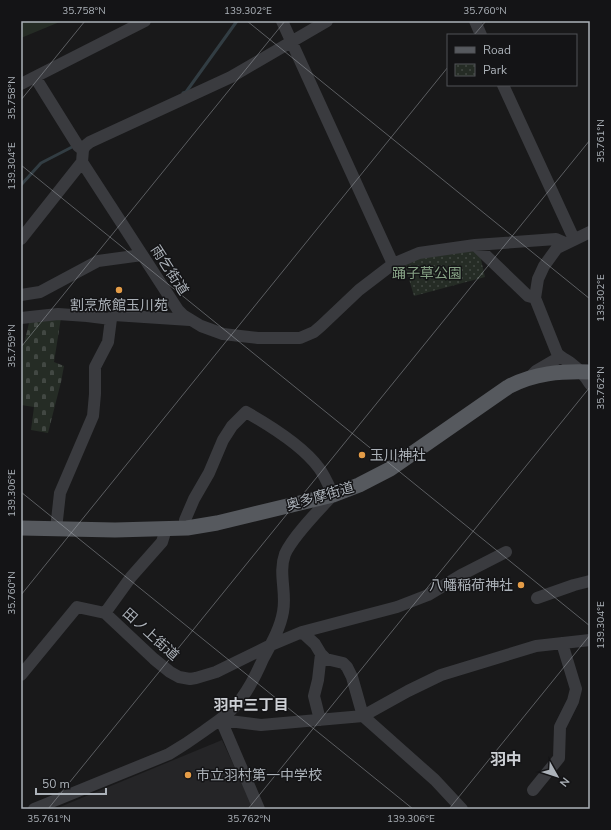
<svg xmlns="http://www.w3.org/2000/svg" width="611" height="830" viewBox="0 0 611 830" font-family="'Nunito Sans','Noto Sans JP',sans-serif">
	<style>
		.built { fill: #252527 }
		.grass { fill: #252c25 }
		.cemetery { fill: url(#cemetery-stones) }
		.park { fill: url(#park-dots) }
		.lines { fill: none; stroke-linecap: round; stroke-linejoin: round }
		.stream { stroke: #323d43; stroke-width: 3 }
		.minor { stroke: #3a3b3f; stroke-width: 12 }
		.major { stroke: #56595e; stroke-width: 15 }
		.ticks { fill: none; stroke: #acb2b9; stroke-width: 1; stroke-opacity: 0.45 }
		.poi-dot { fill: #e49c47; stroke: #141416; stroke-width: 1.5 }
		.labels { text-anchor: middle; stroke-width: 3; stroke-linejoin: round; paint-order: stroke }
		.street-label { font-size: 14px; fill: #acb2b9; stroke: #141416 }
		.park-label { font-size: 14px; fill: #86a285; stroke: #141416 }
		.poi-label { font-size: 14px; fill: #acb2b9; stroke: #141416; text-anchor: start }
		.neighbourhood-label { font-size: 15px; font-weight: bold; fill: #cdd0d5; stroke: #141416 }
		.quarter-label { font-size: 16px; font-weight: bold; fill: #cdd0d5; stroke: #141416 }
		.neatline { fill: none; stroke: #acb2b9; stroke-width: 1.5 }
		.ticks-label { font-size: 10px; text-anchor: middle; fill: #acb2b9 }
	</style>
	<defs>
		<pattern id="cemetery-stones" width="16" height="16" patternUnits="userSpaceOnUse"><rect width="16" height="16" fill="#252c25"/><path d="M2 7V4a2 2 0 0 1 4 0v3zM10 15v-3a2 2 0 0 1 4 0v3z" fill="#424843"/></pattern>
		<pattern id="park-dots" width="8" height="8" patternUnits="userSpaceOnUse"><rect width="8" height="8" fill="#252c25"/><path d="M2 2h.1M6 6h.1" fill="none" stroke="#424843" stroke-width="1.8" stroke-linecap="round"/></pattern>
	</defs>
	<rect width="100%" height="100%" fill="#19191a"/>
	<!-- built -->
	<path class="built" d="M 222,740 L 254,809 L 55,809 Z"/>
	<!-- grass -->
	<path class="grass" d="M 21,21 L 62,21 L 21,38 Z"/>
	<!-- cemetery -->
	<path class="cemetery" d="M 61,318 L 54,362 L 64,366 L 61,382 L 48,433 L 31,430 L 34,407 L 21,405 L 21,344 L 24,344 L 29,323 Z"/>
	<!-- park -->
	<path class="park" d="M 473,249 L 480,255 L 485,277 L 414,296 L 404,262 L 423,255 Z"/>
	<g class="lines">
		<!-- stream -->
		<path class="stream" d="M 183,93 L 186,92 L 237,21
			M 21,185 L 41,163 L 74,146"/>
		<!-- minor -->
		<path class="minor" d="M 282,21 L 393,264
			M 475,21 L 481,35
			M 21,84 L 145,21
			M 503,85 L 574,239
			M 83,150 L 85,146 L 90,142 L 231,77 L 327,21
			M 82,162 L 178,310 L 183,315 L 201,326 L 223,334 L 258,338 L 300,338 L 314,332 L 321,326 L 359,290 L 393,264 L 419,253 L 475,245 L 556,239 L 565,243
			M 590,232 L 557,248 L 544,266 L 538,279 L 535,298 L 557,353 C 561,358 567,360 572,364 C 580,370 585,376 590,384
			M 21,239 L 82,162 L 83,150 L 78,146 L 35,77
			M 475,245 L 528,296 L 535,298
			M 21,295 L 40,292 L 98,261 L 142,255
			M 21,318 L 58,314 L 87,316 L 111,319
			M 111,319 L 114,315 L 190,320
			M 530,377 L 536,371 L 560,357
			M 56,529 L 60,493 L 93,416 L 95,394 L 95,367 L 108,342 L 111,319
			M 537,598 L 574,585 L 590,581
			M 105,613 L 131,577 L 162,542 L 166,529
			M 302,632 L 315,644 L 321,654 L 318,680 L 314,696 L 320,720
			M 321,654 L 326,659 L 343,663 L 347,667 L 352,677 L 363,716 L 435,780 L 462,809
			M 21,675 L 77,607 L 105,613 L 154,659 L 170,672 L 179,677 L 190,679 L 196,678 L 216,672 L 271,645 L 302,632 L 397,607 L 428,595 L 463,574 L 506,552
			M 221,720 L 261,725 L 363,716 L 408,691 L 441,675 L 536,646 L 590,640
			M 221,720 L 259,809
			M 533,790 L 559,758 L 560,727 L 573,701 L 576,689 L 562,643
			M 34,809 L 169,754 C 181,747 193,739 204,731 C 218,721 231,713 241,699 C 250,687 257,673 263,659 C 271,644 280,629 283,612 C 287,593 278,573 285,554 C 293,536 319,510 333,495 C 329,486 325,476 319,468 C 303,446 269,425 246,412 L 232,426 L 223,440 L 209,473 L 194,499 L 185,520 L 187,528"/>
		<!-- major -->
		<path class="major" d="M 21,528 L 115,530 L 187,528 L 217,523 L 333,495 L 359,485 L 390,469 L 508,387 C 534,373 561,371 590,372"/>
	</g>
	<!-- ticks -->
	<path class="ticks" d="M 247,21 L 590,299M 474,35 L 486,21M 21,100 L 85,21M 21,165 L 590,626M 21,347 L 285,21M 21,492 L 413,809M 21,595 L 448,67M 48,809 L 590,140M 248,809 L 590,387M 449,809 L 590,635"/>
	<!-- markers -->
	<g class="poi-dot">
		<circle cx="119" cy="290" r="4"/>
		<circle cx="362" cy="455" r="4"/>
		<circle cx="521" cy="585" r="4"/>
		<circle cx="188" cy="775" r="4"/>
	</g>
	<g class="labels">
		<!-- street labels -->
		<g class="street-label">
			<text transform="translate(170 270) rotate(57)" y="5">雨乞街道</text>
			<text transform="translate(320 496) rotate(-16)" y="5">奥多摩街道</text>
			<text transform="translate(151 634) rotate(42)" y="5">田ノ上街道</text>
		</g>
		<!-- park labels -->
		<g class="park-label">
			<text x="427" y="278">踊子草公園</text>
		</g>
		<!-- poi labels -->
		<g class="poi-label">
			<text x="119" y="310" text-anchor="middle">割烹旅館玉川苑</text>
			<text x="370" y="460">玉川神社</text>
			<text x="513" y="590" text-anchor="end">八幡稲荷神社</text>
			<text x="196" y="780">市立羽村第一中学校</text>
		</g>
		<!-- neighbourhood labels -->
		<g class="neighbourhood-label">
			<text x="251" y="710">羽中三丁目</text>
		</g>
		<!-- quarter labels -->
		<g class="quarter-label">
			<text x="506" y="765">羽中</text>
		</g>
	</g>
	<!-- border -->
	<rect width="611" height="830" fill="none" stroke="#141416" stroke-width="44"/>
	<!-- legend -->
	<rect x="447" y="34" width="130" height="52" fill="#141416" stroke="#515357"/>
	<rect x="455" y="47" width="20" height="6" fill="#56595e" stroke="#515357"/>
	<text x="483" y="54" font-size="12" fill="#acb2b9">Road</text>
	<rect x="455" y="64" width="20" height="12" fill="url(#park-dots)" stroke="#515357"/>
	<text x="483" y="74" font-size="12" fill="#acb2b9">Park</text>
	<!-- north arrow -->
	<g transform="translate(557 776) rotate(129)" stroke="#141416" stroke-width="3" paint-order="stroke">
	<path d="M0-3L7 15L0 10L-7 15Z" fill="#acb2b9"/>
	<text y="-6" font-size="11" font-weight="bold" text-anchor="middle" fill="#acb2b9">N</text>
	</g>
	<!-- scale -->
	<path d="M36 788v6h70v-6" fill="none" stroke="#acb2b9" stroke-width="2"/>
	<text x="42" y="788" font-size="12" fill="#acb2b9" stroke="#141416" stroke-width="3" paint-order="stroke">50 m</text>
	<rect x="22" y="22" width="567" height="786" class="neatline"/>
	<g class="ticks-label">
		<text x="84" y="14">35.758°N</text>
		<text x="248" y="14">139.302°E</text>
		<text x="485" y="14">35.760°N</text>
		<text transform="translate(11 98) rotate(-90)" y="4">35.758°N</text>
		<text transform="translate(600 141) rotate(-90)" y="4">35.761°N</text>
		<text transform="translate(11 166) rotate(-90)" y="4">139.304°E</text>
		<text transform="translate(600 298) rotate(-90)" y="4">139.302°E</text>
		<text transform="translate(11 346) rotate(-90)" y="4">35.759°N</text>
		<text transform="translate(600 388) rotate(-90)" y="4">35.762°N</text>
		<text transform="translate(11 493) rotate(-90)" y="4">139.306°E</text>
		<text transform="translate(11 593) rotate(-90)" y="4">35.760°N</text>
		<text transform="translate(600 625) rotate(-90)" y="4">139.304°E</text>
		<text x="49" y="822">35.761°N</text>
		<text x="249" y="822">35.762°N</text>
		<text x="411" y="822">139.306°E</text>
	</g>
</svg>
